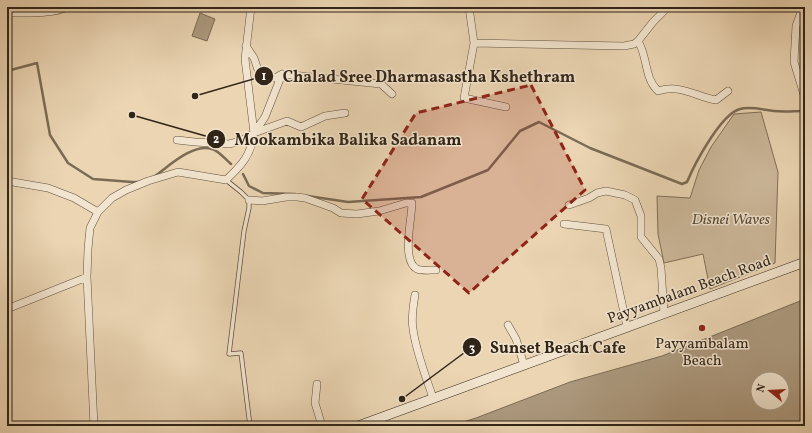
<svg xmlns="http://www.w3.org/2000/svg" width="812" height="433" viewBox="0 0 812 433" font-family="Vollkorn,serif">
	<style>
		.green { fill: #cbb799; stroke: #7e6e58 }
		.water { fill: #ac997e; stroke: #7b6b55; fill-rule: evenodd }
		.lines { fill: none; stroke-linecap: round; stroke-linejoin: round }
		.stream { stroke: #7b6b55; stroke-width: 2.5 }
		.lane-casing { stroke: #60513f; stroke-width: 5 }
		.street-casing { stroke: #60513f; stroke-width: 8 }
		.secondary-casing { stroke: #312518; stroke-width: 10 }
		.lane { stroke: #f2e4ce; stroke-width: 3.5 }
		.street { stroke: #f2e4ce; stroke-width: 7 }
		.secondary { stroke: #f2e4ce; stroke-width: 9 }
		.marked { fill: #8f2418; fill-opacity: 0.2; stroke: #8f2418; stroke-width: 3; stroke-dasharray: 8 5; stroke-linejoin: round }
		.poi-dot { fill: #8f2418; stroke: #f2e4ce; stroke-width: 1.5 }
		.labels { text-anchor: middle; stroke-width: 3; stroke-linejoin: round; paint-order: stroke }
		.park-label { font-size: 15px; font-style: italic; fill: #584a38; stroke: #f2e4ce }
		.street-label { font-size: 15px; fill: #312518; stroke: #f2e4ce }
		.poi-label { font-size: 15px; fill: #312518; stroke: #f2e4ce }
		.leader { fill: none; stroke: #312518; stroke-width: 1.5 }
		.callout-dot { fill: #312518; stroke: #f2e4ce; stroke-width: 1.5 }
		.mark-label { font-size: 12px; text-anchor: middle; font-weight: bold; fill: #fff }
		.callout-label { font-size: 16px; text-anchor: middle; font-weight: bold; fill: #312518; stroke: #f2e4ce; stroke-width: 3; stroke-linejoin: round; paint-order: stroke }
	</style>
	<rect width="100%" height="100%" fill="#ebd5b3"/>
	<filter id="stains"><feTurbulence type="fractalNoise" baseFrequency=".005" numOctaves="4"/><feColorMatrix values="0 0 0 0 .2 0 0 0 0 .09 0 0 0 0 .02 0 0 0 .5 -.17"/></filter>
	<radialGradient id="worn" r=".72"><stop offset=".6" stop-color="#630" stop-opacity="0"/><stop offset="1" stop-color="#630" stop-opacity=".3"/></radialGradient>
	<!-- green -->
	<path class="green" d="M 761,112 L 778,172 L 775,263 L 710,289 L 703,254 L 664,263 L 658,234 L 657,196 L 690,198 L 699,170 L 711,147 L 734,114 Z"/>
	<!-- water -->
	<path class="water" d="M 200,13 L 215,19 L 207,41 L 192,36 Z
		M 805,299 L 805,426 L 450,426 L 476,418 L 570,382 L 662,356 ZM 758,379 L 782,379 L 782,403 L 758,403 Z"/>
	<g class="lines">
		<!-- stream -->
		<path class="stream" d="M 7,71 L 37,63 L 50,135 L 68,163 L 93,179 L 132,182 L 139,182
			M 243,174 L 249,186 L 263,193 L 295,194
			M 155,176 C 169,166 193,143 212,149 C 219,151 225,159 231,164
			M 308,196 L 348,202 L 421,197 L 488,170 L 520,131 L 539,122 L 590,148 L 682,184 L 687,182 C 695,163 721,114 740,109 C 751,106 764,110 774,111 C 784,112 795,111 805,111"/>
		<defs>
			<path id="lane" d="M 226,180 L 241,192 L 249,200 L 249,208 L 244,231 L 229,354 L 241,353 L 250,426"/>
			<path id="street" d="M 469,7 L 474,43 L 624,46 L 634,44 L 638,41 L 653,22 L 668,7
				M 803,7 L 796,26 L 794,62 L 805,98
				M 7,13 C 21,13 57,14 67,7
				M 638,41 C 648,57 644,78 658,91 C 681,84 694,96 716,100 L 728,91
				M 474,43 L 464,98 L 506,107
				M 246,46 L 254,58 L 258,70 L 263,78 L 275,78 L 282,74
				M 254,133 L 265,117 L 282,74 L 381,84 L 392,94
				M 177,140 L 195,142 L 229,144 L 241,141 L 254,133 L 287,121 L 301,127 L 325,116 L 345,113
				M 7,181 L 48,188 L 74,198 L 98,212
				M 249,200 L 262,201 L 286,197 L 297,197 L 305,198 L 333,208 L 341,213 L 357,214 L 379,211 L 406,203 L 412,203 C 412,218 401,261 417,269 C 422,271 430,270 436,270
				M 569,205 L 589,198 L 597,193 L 606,191 L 625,195 L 635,200 L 641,216 L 641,237 L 659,259 L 661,268 L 664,313
				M 564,224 L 606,229 L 627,327
				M 87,277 L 94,426
				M 415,295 C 413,307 411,318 413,329 C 416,352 426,377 433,398
				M 7,309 L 87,277 L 88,249 L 90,228 L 98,212 L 112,198 L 126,190 L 148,181 L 178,172 L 226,180 C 242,165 251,155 254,133 L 245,59 L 251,7
				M 508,325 L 516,339 L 524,365
				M 317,384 L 315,403 L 322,426"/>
			<path id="secondary" d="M 358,426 L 805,262"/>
		</defs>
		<!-- lane casing -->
		<use href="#lane" class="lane-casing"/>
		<!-- street casing -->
		<use href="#street" class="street-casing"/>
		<!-- secondary casing -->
		<use href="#secondary" class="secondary-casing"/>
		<!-- lane -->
		<use href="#lane" class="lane"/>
		<!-- street -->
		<use href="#street" class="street"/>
		<!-- secondary -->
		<use href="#secondary" class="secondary"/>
	</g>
	<!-- marked area -->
	<path class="marked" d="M 531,85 L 585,190 L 469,293 L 362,199 L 416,113 Z"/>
	<!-- markers -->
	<circle class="poi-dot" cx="702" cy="328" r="4"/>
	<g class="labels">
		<!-- park labels -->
		<g class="park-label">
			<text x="731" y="224">Disnei Waves</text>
		</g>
		<!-- street labels -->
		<g class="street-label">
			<text transform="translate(689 289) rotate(-20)" y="5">Payyambalam Beach Road</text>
		</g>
		<!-- poi labels -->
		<g class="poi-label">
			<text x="702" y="348">Payyambalam<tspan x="702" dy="17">Beach</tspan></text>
		</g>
	</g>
	<!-- callouts -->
	<path class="leader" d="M195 96L264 76M132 115L216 139M402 399L472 347"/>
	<g class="callout-dot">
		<circle cx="195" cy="96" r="4"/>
		<circle cx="132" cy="115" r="4"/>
		<circle cx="402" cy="399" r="4"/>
		<circle cx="264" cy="76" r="10"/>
		<circle cx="216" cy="139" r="10"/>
		<circle cx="472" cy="347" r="10"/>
	</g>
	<g class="mark-label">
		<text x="264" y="80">1</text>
		<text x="216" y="143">2</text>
		<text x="472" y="352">3</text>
	</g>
	<g class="callout-label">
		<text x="429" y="82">Chalad Sree Dharmasastha Kshethram</text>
		<text x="348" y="145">Mookambika Balika Sadanam</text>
		<text x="558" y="353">Sunset Beach Cafe</text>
	</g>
	<!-- margin -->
	<rect width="812" height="433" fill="none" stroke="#ebd5b3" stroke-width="24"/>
	<rect x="8" y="8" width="796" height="417" fill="none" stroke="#312518" stroke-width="2"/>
	<rect x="12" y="12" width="788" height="409" fill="none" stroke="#312518"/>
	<!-- north arrow -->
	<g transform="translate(770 391) rotate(288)"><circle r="19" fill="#f2e4ce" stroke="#a59885"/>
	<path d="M0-3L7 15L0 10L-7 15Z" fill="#8f2418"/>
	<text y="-6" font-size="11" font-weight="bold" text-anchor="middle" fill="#312518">N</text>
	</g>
	<rect width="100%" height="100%" filter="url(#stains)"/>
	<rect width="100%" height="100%" fill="url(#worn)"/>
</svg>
